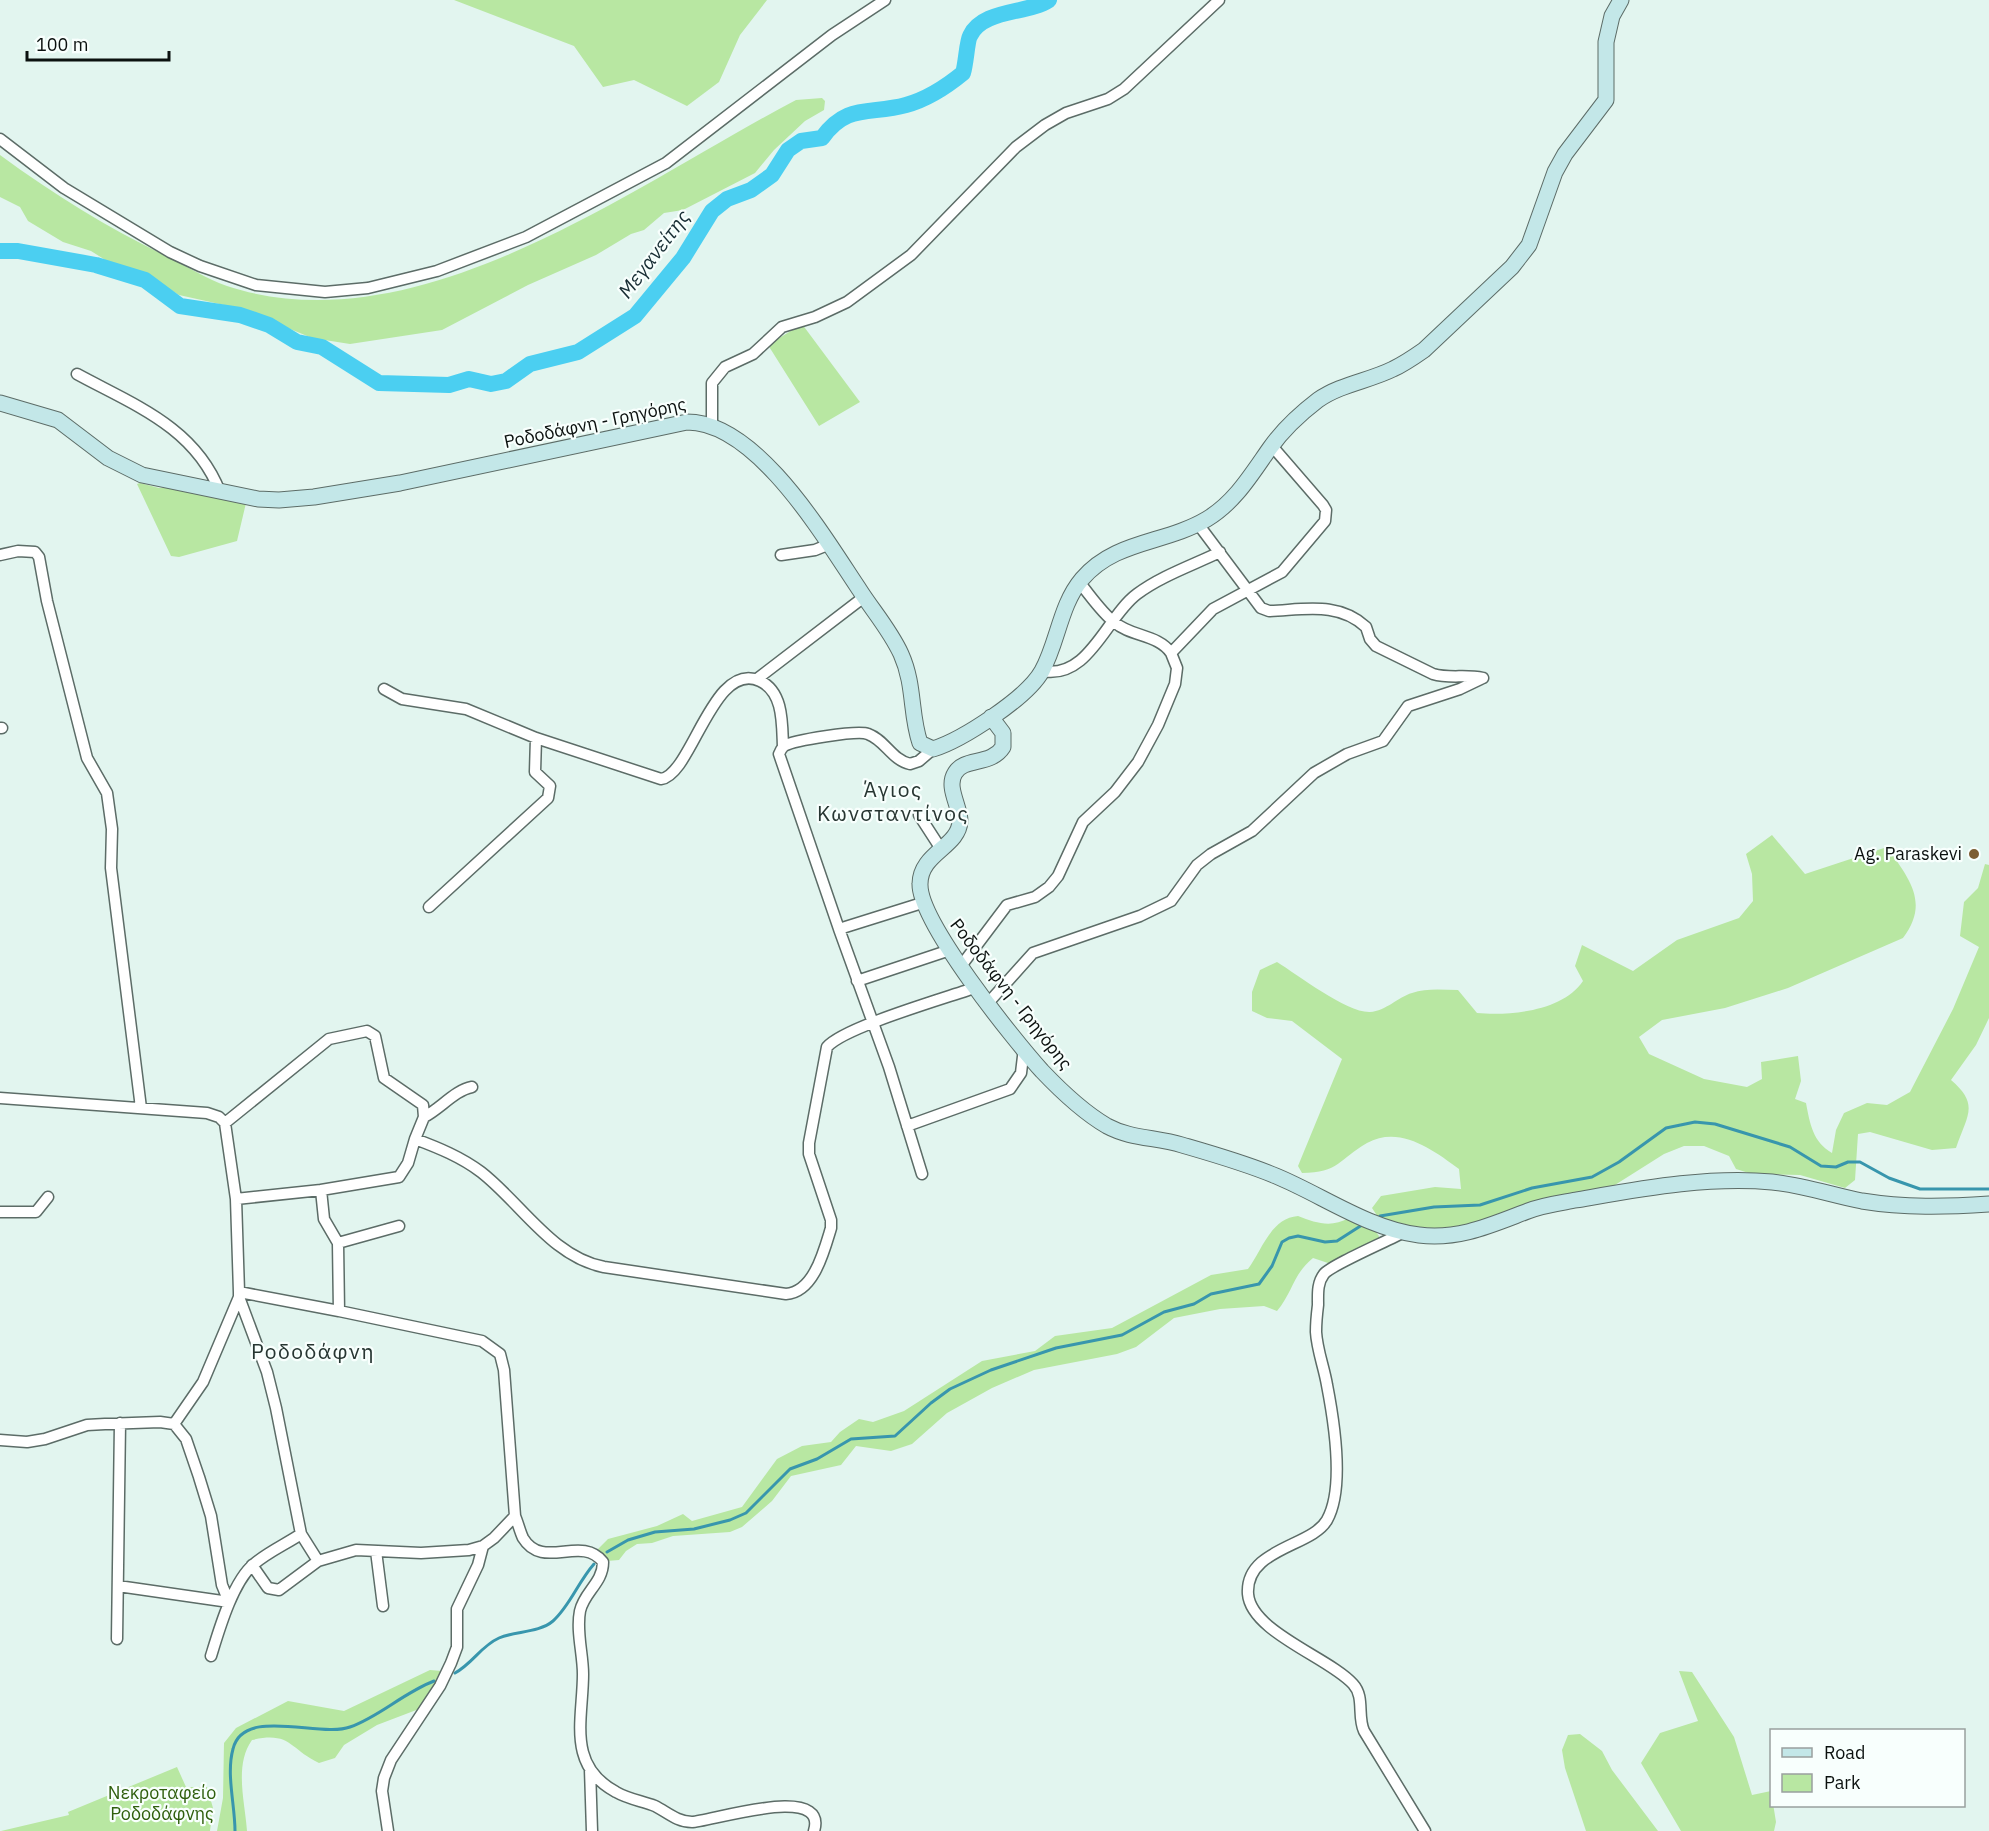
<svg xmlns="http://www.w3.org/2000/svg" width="1989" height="1831" viewBox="0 0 1989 1831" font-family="'IBM Plex Sans',sans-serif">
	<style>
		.green { fill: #b8e7a2 }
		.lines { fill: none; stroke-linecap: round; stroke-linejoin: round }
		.stream { stroke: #3896ad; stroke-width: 3 }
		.river { stroke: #4bcff1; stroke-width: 16 }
		.street-casing { stroke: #5c6c67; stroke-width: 13 }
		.secondary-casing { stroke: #5c6c67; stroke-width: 17 }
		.street { stroke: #fff; stroke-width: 10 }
		.secondary { stroke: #c3e7e8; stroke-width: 15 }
		.poi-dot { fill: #7c5d32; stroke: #f8fffd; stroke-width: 2 }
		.labels { text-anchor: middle; stroke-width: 4.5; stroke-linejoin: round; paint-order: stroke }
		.street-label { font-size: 18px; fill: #0b110f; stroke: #f8fffd }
		.poi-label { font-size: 18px; fill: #0b110f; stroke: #f8fffd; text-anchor: end }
		.park-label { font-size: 18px; fill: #2f5f0d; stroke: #f8fffd }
		.water-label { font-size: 20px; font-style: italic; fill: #182e34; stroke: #f8fffd }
		.quarter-label { font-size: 21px; letter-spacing: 1.5px; fill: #273632; stroke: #f8fffd }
	</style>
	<rect width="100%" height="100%" fill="#e2f5ef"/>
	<!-- green -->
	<path class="green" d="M 454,0 L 767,0 L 740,35 L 719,82 L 687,106 L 634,80 L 603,87 L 574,46 Z
		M 822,98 L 825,101 L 824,110 L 805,121 L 774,150 L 755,173 L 683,210 L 664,213 L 644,230 L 631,234 L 596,255 L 528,285 L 442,330 L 350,344 L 312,338 L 242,309 L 179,295 L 150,277 L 115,266 L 91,251 L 63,242 L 28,221 L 20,207 L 0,197 L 0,155 C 56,196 108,228 170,258 C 188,267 207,279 227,286 C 418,349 634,185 796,100 Z
		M 802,324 L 860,402 L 819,426 L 768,345 Z
		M 140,483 L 159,488 L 172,487 L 246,503 L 237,541 L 179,557 L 171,556 L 137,484 Z
		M 1772,835 L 1805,874 L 1887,847 C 1909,879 1930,902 1903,938 L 1788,988 L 1725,1008 L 1662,1020 L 1639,1037 L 1649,1054 L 1704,1079 L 1747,1087 L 1762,1079 L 1761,1062 L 1798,1056 L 1801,1081 L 1795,1099 L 1806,1103 C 1810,1124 1813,1142 1832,1153 L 1836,1130 L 1844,1113 L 1867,1103 L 1887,1105 L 1910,1092 L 1953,1009 L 1979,947 L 1960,936 L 1964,902 L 1978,888 L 1985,864 L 1989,865 L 1989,1018 L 1976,1045 L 1951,1080 C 1980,1105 1967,1115 1956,1148 L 1932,1150 L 1870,1132 L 1858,1134 L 1855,1180 L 1845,1188 L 1800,1175 L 1752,1174 L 1736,1169 L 1729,1156 L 1704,1146 L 1684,1146 L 1664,1154 L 1607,1190 L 1451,1230 L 1401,1225 L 1378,1217 L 1372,1208 L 1381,1196 L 1435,1187 L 1461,1189 L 1459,1169 C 1433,1150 1400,1125 1367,1143 C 1339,1159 1339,1173 1302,1173 L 1298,1166 L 1342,1059 L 1292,1021 L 1267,1018 L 1252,1011 L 1252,992 L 1260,970 L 1277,962 C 1298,975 1347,1013 1370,1012 C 1386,1011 1398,997 1412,993 C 1426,988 1443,990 1458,990 L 1477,1013 C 1511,1016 1563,1011 1583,981 L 1575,966 L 1582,945 L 1633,971 L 1677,940 L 1739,918 L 1753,901 L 1752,874 L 1746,854 Z
		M 1298,1216 C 1316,1223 1331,1228 1349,1218 L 1372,1227 L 1379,1236 L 1378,1242 L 1331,1264 L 1313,1258 C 1293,1274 1293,1292 1277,1311 L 1264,1306 L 1220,1309 L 1174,1318 L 1136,1347 L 1117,1354 L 1034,1370 L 992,1388 L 947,1413 L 912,1444 L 891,1451 L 856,1446 L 841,1465 L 791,1476 L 772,1501 L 742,1527 L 730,1532 L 673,1536 L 652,1543 L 637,1544 L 626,1551 L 619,1560 L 607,1561 L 598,1549 L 608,1539 L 657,1526 L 683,1514 L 692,1521 L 742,1507 L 777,1459 L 802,1446 L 831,1442 L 840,1432 L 859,1419 L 873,1422 L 904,1411 L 982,1361 L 1035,1351 L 1055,1336 L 1112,1328 L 1211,1275 L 1248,1269 C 1262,1250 1271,1218 1298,1216 Z
		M 430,1670 L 442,1671 L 419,1709 L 377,1725 L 344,1745 L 335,1758 L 319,1763 C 289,1749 291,1731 252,1740 C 234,1765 245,1802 247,1831 L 217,1831 L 223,1798 L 224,1743 L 236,1728 L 288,1701 L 344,1711 Z
		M 1679,1671 L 1692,1672 L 1734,1737 L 1752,1795 L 1771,1791 L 1776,1822 L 1774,1831 L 1681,1831 L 1641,1763 L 1660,1733 L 1698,1721 Z
		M 1580,1734 L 1602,1751 L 1612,1770 L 1658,1831 L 1586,1831 L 1565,1768 L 1562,1750 L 1568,1735 Z
		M 177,1767 L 186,1787 L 207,1787 L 213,1808 L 210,1831 L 1,1831 L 69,1815 L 68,1812 Z"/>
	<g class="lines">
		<!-- stream -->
		<path class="stream" d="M 1380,1216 L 1434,1207 L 1480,1205 L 1532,1188 L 1592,1177 L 1619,1162 L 1666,1128 L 1695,1122 L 1715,1124 L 1790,1147 L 1821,1166 L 1836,1167 L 1848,1162 L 1860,1162 L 1889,1178 L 1920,1189 L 1989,1189
			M 607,1552 L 628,1540 L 655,1532 L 694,1529 L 730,1520 L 746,1513 L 790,1469 L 817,1459 L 851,1439 L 895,1436 L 931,1403 L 950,1389 L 991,1370 L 1056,1348 L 1122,1335 L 1164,1312 L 1194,1304 L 1211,1294 L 1259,1284 L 1272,1266 L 1282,1242 L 1289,1238 L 1298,1236 L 1325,1242 L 1337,1241 L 1362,1225
			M 455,1673 C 473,1663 481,1646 499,1638 C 515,1631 539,1633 553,1621 C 570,1606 578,1582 594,1564
			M 235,1831 C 235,1805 226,1774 233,1749 C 243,1706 320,1738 350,1727 C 379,1717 403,1693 434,1681"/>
		<!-- river -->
		<path class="river" d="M 0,251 L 18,251 L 96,265 L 145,280 L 180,306 L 240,315 L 269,325 L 297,342 L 322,347 L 379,383 L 449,385 L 469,379 L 491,384 L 506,381 L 530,364 L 578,352 L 635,316 L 683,258 L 712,211 L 727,199 L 751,190 L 772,175 L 788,150 L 801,141 L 822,138 C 847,103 870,115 906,105 C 928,99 946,87 963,73 C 966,64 967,41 970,36 C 982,9 1028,14 1049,0"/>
		<defs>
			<path id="street" d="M 0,139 L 64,188 L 170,252 L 200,266 L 256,285 L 325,292 L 368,288 L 437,271 L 526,237 L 666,163 L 832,35 L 885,0
				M 77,374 C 134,405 195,427 220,492
				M 712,425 L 712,383 L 725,367 L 753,354 L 782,327 L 815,317 L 847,302 L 911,255 L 1016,147 L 1045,125 L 1066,113 L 1108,99 L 1124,89 L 1219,0
				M 1198,524 L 1261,608 L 1269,611 C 1303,610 1338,601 1366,627 L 1370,639 L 1376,646 L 1433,674 C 1450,679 1465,674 1483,678
				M 0,555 L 18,551 L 35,552 L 39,557 L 47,601 L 87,758 L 107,793 L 112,829 L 111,868 L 141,1108
				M 781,555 L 815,550 L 830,544
				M 1079,582 C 1090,595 1101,612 1114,622 C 1131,637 1158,634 1171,653
				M 1042,671 C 1089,680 1106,617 1137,594 C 1161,576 1193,565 1220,552
				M 757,679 L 864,597
				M 384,689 L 402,699 L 466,709 L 536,738 L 661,779 C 692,775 713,659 760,681 C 784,692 782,725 783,747
				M 0,728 L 2,728
				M 919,815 L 941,849
				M 429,907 L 548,798 L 550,786 L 535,772 L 536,738
				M 839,929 L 779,754 C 780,751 782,748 784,746 C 794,740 858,730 868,734 C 885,740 892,760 910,764 L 919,761 L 933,749
				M 961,966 L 1007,905 L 1035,897 L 1049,887 L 1058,876 L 1083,822 L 1115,792 L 1138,762 L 1158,725 L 1175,684 L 1177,668 L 1171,653 L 1213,609 L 1282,572 L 1325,521 L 1326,510 L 1323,505 L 1272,446
				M 857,981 L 950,950
				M 989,1002 L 1033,953 L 1140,916 L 1171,901 L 1197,865 L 1211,854 L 1252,831 L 1314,773 L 1347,754 L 1383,741 L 1408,706 L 1460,689 L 1483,678
				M 0,1098 L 207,1113 L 219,1117 L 225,1123 L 236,1199 L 321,1190
				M 424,1117 C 440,1109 455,1090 472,1087
				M 225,1123 L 329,1039 L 367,1031 L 375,1036 L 384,1078 L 423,1105 L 424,1117 L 415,1139
				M 907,1126 L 1010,1089 L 1021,1073 L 1024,1048
				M 922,1174 L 889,1067 L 839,929 L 922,903
				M 236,1199 L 239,1292
				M 0,1212 L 36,1212 L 48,1197
				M 1404,1232 C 1390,1240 1331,1265 1324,1274 C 1317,1283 1318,1294 1318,1305 C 1317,1313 1316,1323 1316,1332 C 1317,1350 1324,1367 1327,1385 C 1334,1421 1345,1488 1327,1520 C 1312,1547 1245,1548 1248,1594 C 1251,1632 1330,1658 1353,1684 C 1365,1697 1357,1716 1364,1731 L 1425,1831
				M 338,1243 L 399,1226
				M 339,1311 L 482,1341 L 500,1354 L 504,1370 L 515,1516 L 494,1538 L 483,1546 L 469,1550 L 421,1553 L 356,1550 L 318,1561 L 301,1534 L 276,1408 L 267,1372 L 239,1297 L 239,1292 L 339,1311 L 338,1243 L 324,1219 L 321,1190 L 399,1177 L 408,1163 L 415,1139 C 439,1148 461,1157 481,1172 C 521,1203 552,1257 604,1267 L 786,1294 C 814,1292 824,1251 831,1228 L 831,1220 L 809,1154 L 809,1143 L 827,1047 C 844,1027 946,998 977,987
				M 174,1424 L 186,1439 L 199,1477 L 211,1516 L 222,1585 L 229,1602
				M 0,1440 L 27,1442 L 45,1439 L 87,1425 L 105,1424 L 160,1422 L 174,1424 L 203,1382 L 239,1297
				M 515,1516 C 518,1523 520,1532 523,1538 C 543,1571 581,1534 603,1562 C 603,1583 584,1592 580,1611 C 576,1631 583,1654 583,1674 C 583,1719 566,1765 616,1792 C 628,1799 642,1801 655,1806 C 667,1812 677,1822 692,1822 C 709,1822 829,1782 814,1831
				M 376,1551 L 383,1606
				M 252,1565 L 268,1588 L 279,1590 L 318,1561
				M 118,1586 L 229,1602
				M 117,1639 L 120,1423
				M 211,1656 C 219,1630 233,1581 254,1564 C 268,1552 286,1544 301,1534
				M 590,1769 L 592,1831
				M 388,1831 L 382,1791 L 384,1778 L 391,1760 L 440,1686 L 451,1663 L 457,1647 L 457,1609 L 478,1565 L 483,1546"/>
			<path id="secondary" d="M 0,403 L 58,420 L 108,458 L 142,475 L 258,499 L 279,500 L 314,497 L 400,483 L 687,422 C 757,422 824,537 859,589 C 873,611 890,630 901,654 C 915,685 910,714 920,743 L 933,749 C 962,740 1027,698 1042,671 C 1058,642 1060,605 1082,579 C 1115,540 1165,544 1207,519 C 1235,502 1251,475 1270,448 C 1282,431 1301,413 1318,400 C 1341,384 1369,381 1393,369 C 1404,364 1414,357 1424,350 L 1512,267 L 1529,245 L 1555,172 L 1565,154 L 1606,100 L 1606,42 L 1612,16 L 1621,0
				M 991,717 L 1003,733 L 1003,747 C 991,766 964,757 955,773 C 946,787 960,806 960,821 C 959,847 920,853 920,884 C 919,922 1014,1040 1042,1071 C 1061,1091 1083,1112 1107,1126 C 1131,1139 1156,1137 1182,1145 C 1213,1154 1245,1163 1276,1176 C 1322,1195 1369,1229 1419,1235 C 1459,1240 1491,1225 1528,1211 C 1543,1205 1560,1203 1576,1200 C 1640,1189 1707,1176 1772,1182 C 1803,1185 1832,1195 1862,1201 C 1905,1208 1946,1207 1989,1204"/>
		</defs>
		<!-- street casing -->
		<use href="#street" class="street-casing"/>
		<!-- secondary casing -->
		<use href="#secondary" class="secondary-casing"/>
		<!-- street -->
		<use href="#street" class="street"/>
		<!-- secondary -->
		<use href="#secondary" class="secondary"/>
	</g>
	<!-- markers -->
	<circle class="poi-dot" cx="1974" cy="854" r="6"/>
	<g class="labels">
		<!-- street labels -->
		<g class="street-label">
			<text transform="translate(595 423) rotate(-12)" y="6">Ροδοδάφνη - Γρηγόρης</text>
			<text transform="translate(1011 994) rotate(52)" y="6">Ροδοδάφνη - Γρηγόρης</text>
		</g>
		<!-- poi labels -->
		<g class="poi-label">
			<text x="1962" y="860">Ag. Paraskevi</text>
		</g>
		<!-- park labels -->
		<g class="park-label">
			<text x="162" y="1799">Νεκροταφείο<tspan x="162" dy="21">Ροδοδάφνης</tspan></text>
		</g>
		<!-- water labels -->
		<g class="water-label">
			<text transform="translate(654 254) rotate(-53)" y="7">Μεγανείτης</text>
		</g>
		<!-- quarter labels -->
		<g class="quarter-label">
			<text x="893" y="797">Άγιος<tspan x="893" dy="24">Κωνσταντίνος</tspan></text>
			<text x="313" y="1359">Ροδοδάφνη</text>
		</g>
	</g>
	<!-- legend -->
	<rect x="1770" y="1729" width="195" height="78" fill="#f8fffd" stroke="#99a09e" stroke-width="1.5"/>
	<rect x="1782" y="1748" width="30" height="9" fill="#c3e7e8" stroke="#99a09e" stroke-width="1.5"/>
	<text x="1824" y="1759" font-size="18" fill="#0b110f">Road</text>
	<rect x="1782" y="1774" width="30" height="18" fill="#b8e7a2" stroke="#99a09e" stroke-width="1.5"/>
	<text x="1824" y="1789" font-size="18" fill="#0b110f">Park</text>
	<!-- scale -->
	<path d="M27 51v9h142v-9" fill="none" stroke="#0b110f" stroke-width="3"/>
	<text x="36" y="51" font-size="18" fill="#0b110f" stroke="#f8fffd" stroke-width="4.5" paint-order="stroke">100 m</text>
</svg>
